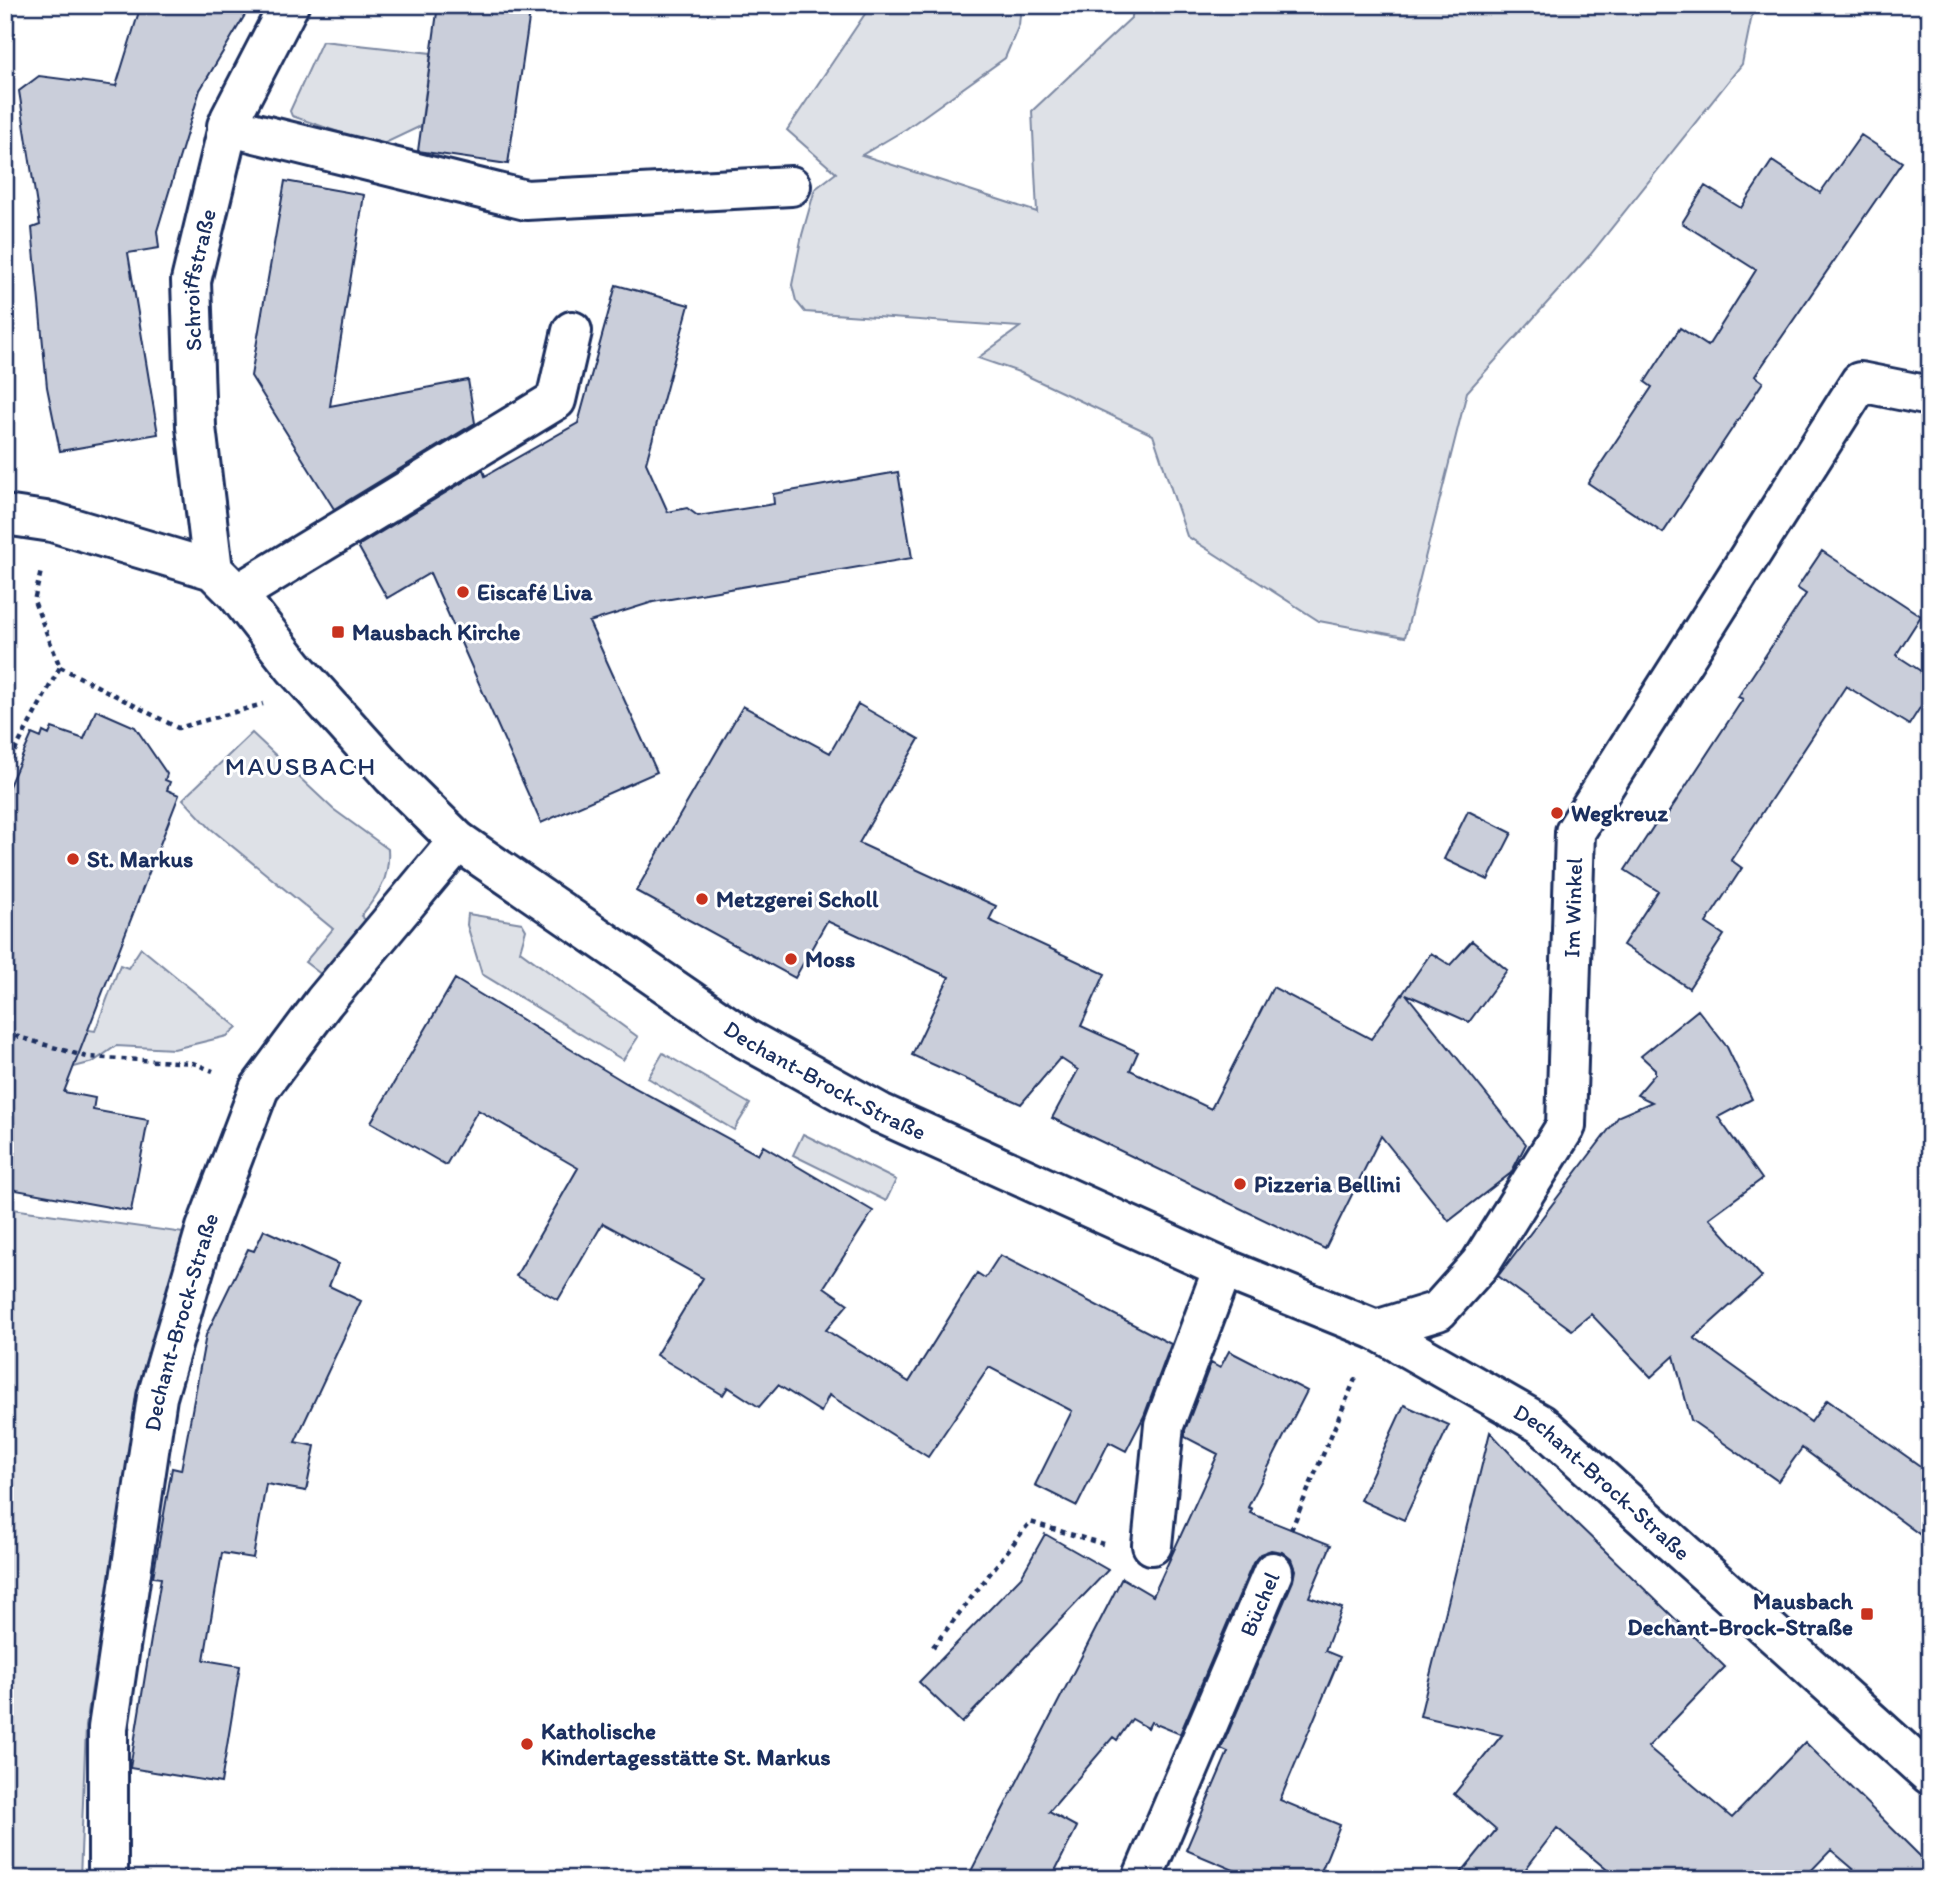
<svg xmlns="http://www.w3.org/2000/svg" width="1935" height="1884" viewBox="0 0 1935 1884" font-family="Itim,sans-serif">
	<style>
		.green { fill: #dee1e7; stroke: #7c88a2; stroke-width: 2 }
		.building { fill: #caceda; stroke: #1b2f5e; stroke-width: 2 }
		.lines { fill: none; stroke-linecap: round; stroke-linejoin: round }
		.minor-casing { stroke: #1b2f5e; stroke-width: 44 }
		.path { stroke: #1b2f5e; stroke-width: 4.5; stroke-dasharray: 5 5; stroke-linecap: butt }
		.minor { stroke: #fff; stroke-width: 38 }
		.poi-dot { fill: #c8321e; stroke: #fff; stroke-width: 2.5 }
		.labels { text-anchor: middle; stroke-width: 6; stroke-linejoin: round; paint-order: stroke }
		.street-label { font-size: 23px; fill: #1b2f5e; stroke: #fff }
		.poi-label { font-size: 23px; font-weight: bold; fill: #1b2f5e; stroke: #fff; text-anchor: start }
		.quarter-label { font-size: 26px; letter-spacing: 2px; fill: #1b2f5e; stroke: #fff }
	</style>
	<rect width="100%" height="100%" fill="#fff"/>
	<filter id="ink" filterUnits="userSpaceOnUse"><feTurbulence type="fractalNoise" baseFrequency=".0143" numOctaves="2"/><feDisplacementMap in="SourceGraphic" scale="14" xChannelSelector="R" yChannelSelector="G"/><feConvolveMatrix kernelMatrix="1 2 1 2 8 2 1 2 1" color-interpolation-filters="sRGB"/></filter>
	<g filter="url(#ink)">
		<!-- green -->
		<path class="green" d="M 871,5 L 1021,5 L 1019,25 L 1005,58 L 906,129 L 862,155 L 1037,212 L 1032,111 L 1132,17 L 1133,5 L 1754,5 L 1742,64 L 1590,255 L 1467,392 L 1405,637 L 1319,621 L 1187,536 L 1153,435 L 1019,372 L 978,358 L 1020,327 L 805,312 L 796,301 L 792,285 L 802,235 L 815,189 L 836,173 L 787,130 Z
			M 322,41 L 431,53 L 421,126 L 379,146 L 292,116 L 290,111 Z
			M 252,733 L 333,809 L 388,849 C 390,878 379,894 361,916 L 369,923 L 322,975 L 305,962 L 333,929 L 210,828 L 183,799 Z
			M 468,914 L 522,923 L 526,930 L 520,951 L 638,1037 L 623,1060 L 482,974 L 467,925 Z
			M 141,948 L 237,1027 L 227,1036 L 174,1049 L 116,1046 L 93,1062 L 63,1070 L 5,1016 L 95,1031 L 120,965 L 128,968 Z
			M 663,1053 L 750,1104 L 734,1130 L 648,1078 Z
			M 803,1134 L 896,1180 L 886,1201 L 793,1155 Z
			M 5,1208 L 184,1233 L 139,1393 L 86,1725 L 80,1879 L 5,1879 Z"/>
		<!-- building -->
		<path class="building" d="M 141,5 L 251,5 L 200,90 L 157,231 L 159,248 L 128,253 L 158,434 L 60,451 L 47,387 L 32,228 L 40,225 L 19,91 L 39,76 L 116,86 Z
			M 438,5 L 531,5 L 508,164 L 418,151 Z
			M 1861,135 L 1902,162 L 1755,376 L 1763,382 L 1663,533 L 1588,483 L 1652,387 L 1645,382 L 1680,328 L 1708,346 L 1756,270 L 1682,223 L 1705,186 L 1741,208 L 1772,161 L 1820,193 Z
			M 285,181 L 364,195 L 330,406 L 468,380 L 475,423 L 334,509 L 251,376 Z
			M 616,285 L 689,305 L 646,463 L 668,512 L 687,508 L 698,516 L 774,504 L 773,494 L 898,472 L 912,558 L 653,602 L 589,622 L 657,772 L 541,823 L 430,573 L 387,598 L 358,546 L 483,470 L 485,476 L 578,423 Z
			M 1822,551 L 1921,616 L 1896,655 L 1930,677 L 1930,692 L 1909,725 L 1846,686 L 1731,860 L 1742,868 L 1706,923 L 1724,935 L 1689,988 L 1623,945 L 1658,891 L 1625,870 L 1661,815 L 1665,818 L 1743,699 L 1738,697 L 1806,594 L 1797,588 Z
			M 858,704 L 919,739 L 859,843 L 996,906 L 989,920 L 1105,974 L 1081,1026 L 1138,1052 L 1130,1070 L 1211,1109 L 1273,987 L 1371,1039 L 1431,953 L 1450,965 L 1472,941 L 1507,970 L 1469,1022 L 1406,994 L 1526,1144 L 1511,1173 L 1449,1221 L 1381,1136 L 1325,1249 L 1052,1118 L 1078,1070 L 1060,1058 L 1021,1104 L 912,1055 L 949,977 L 827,921 L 795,978 L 636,891 L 743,706 L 830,753 Z
			M 96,710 L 135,727 L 167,774 L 165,780 L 170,782 L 167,790 L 179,795 L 64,1092 L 95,1098 L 93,1110 L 148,1120 L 131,1211 L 5,1188 L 5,795 L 32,734 L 41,738 L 43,732 L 49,735 L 52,728 L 84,739 Z
			M 1468,811 L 1512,833 L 1488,880 L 1444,859 Z
			M 455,979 L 626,1083 L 758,1155 L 763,1146 L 873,1211 L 824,1287 L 848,1304 L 826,1330 L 909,1382 L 977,1273 L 985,1278 L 1000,1255 L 1171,1344 L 1144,1416 L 1126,1451 L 1109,1442 L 1077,1506 L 1035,1485 L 1072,1411 L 989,1367 L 928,1457 L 829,1395 L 821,1412 L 778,1385 L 759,1407 L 728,1387 L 723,1395 L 656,1355 L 703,1278 L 603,1223 L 558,1300 L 516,1276 L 578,1168 L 478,1110 L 446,1165 L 371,1122 Z
			M 1698,1010 L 1727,1047 L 1752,1099 L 1718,1117 L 1762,1179 L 1709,1218 L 1762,1277 L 1694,1338 L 1811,1422 L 1827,1400 L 1930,1473 L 1930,1542 L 1802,1448 L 1778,1481 L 1691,1420 L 1674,1356 L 1651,1377 L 1591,1314 L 1572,1330 L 1498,1276 L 1619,1116 L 1652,1102 L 1637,1095 L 1655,1074 L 1655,1069 L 1641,1056 Z
			M 264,1230 L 338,1264 L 329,1286 L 361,1301 L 295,1442 L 315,1446 L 306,1491 L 266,1484 L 253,1558 L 222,1553 L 204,1660 L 240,1666 L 221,1783 L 130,1768 L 161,1578 L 153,1577 L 172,1468 L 181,1470 L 206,1335 L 248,1249 L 254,1251 Z
			M 1229,1351 L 1307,1391 L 1248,1507 L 1252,1509 L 1250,1513 L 1331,1545 L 1309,1597 L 1342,1608 L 1325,1651 L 1340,1657 L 1280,1800 L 1340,1825 L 1318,1879 L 1255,1879 L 1186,1850 L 1228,1752 L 1221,1749 L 1293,1581 L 1295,1570 L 1291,1559 L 1282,1552 L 1271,1550 L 1260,1554 L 1253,1563 L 1180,1734 L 1151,1722 L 1148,1728 L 1132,1719 L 1117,1740 L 1113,1737 L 1049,1812 L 1077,1827 L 1051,1879 L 967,1879 L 1122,1578 L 1153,1596 L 1218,1454 L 1185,1437 L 1185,1430 L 1211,1363 L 1220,1368 Z
			M 1404,1405 L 1449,1425 L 1404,1520 L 1360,1500 Z
			M 1490,1432 L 1571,1518 L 1725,1667 L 1648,1747 L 1732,1818 L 1805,1742 L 1930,1866 L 1930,1879 L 1865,1879 L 1831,1850 L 1803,1879 L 1618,1879 L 1557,1828 L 1518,1879 L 1456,1879 L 1496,1830 L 1454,1794 L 1502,1735 L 1420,1716 Z
			M 1045,1534 L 1108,1570 L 962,1723 L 919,1682 L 1021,1577 Z"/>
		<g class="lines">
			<defs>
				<g id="minor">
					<path d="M 227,126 L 526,200 L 791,186"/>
					<path id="s1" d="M 5,515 L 52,522 L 213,570 L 237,594 L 294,667 L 392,776 L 458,841 L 746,1039 L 880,1113 L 1223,1268 L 1376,1330 L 1541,1424 L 1930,1775"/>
					<path id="s2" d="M 213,570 L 196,427 L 191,281 L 230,119 L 289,5"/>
					<path d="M 237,594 L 556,400 L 572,331"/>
					<path id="s3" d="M 1376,1330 L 1438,1311 L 1480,1264 L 1566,1126 L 1575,832 L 1860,382 L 1930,396"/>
					<path d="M 1152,1545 L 1164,1425 L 1223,1268"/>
					<path id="s4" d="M 108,1879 L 108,1728 L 157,1397 L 206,1228 L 259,1089 L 324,1002 L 458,841"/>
					<path id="s5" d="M 1142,1879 L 1273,1572"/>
				</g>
			</defs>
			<!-- minor casing -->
			<use href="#minor" class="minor-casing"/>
			<!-- path -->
			<path class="path" d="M 60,667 L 178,728 L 263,704
				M 5,769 L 60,667 L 34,601 L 41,571
				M 5,1033 L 87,1057 L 193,1063 L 213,1071
				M 1291,1530 L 1356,1377
				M 933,1647 L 1030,1522 L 1103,1544"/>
			<!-- minor -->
			<use href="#minor" class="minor"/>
		</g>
	</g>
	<!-- markers -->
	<g class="poi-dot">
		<circle cx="463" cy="592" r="7"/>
		<rect x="331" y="625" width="14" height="14" rx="3.5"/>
		<circle cx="1557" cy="813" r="7"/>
		<circle cx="73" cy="859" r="7"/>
		<circle cx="702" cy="899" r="7"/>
		<circle cx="791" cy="959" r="7"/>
		<circle cx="1240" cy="1184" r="7"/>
		<rect x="1860" y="1607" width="14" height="14" rx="3.5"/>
		<circle cx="527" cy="1744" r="7"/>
	</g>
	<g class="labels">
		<!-- street labels -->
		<g class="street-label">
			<text dy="8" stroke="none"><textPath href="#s2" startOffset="292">Schroiffstraße</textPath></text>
			<text dy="8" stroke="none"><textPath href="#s3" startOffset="509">Im Winkel</textPath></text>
			<text dy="8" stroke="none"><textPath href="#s1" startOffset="1020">Dechant-Brock-Straße</textPath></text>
			<text dy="8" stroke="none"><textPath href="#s4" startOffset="564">Dechant-Brock-Straße</textPath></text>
			<text dy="8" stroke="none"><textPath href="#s1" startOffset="1899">Dechant-Brock-Straße</textPath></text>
			<text dy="8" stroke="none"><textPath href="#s5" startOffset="299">Büchel</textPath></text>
		</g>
		<!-- poi labels -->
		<g class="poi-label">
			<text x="477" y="600">Eiscafé Liva</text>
			<text x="352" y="640">Mausbach Kirche</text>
			<text x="1571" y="821">Wegkreuz</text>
			<text x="87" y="867">St. Markus</text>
			<text x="716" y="907">Metzgerei Scholl</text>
			<text x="805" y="967">Moss</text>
			<text x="1254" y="1192">Pizzeria Bellini</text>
			<text x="1853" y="1609" text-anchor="end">Mausbach<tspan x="1853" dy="26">Dechant-Brock-Straße</tspan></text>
			<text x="541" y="1739">Katholische<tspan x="541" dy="26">Kindertagesstätte St. Markus</tspan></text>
		</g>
		<!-- quarter labels -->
		<g class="quarter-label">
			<text x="301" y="775">MAUSBACH</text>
		</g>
	</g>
	<!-- margin -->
	<rect width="1935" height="1884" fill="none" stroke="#fff" stroke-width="28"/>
	<rect x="14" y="14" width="1907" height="1856" fill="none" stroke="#1b2f5e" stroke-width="2.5" filter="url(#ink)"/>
</svg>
